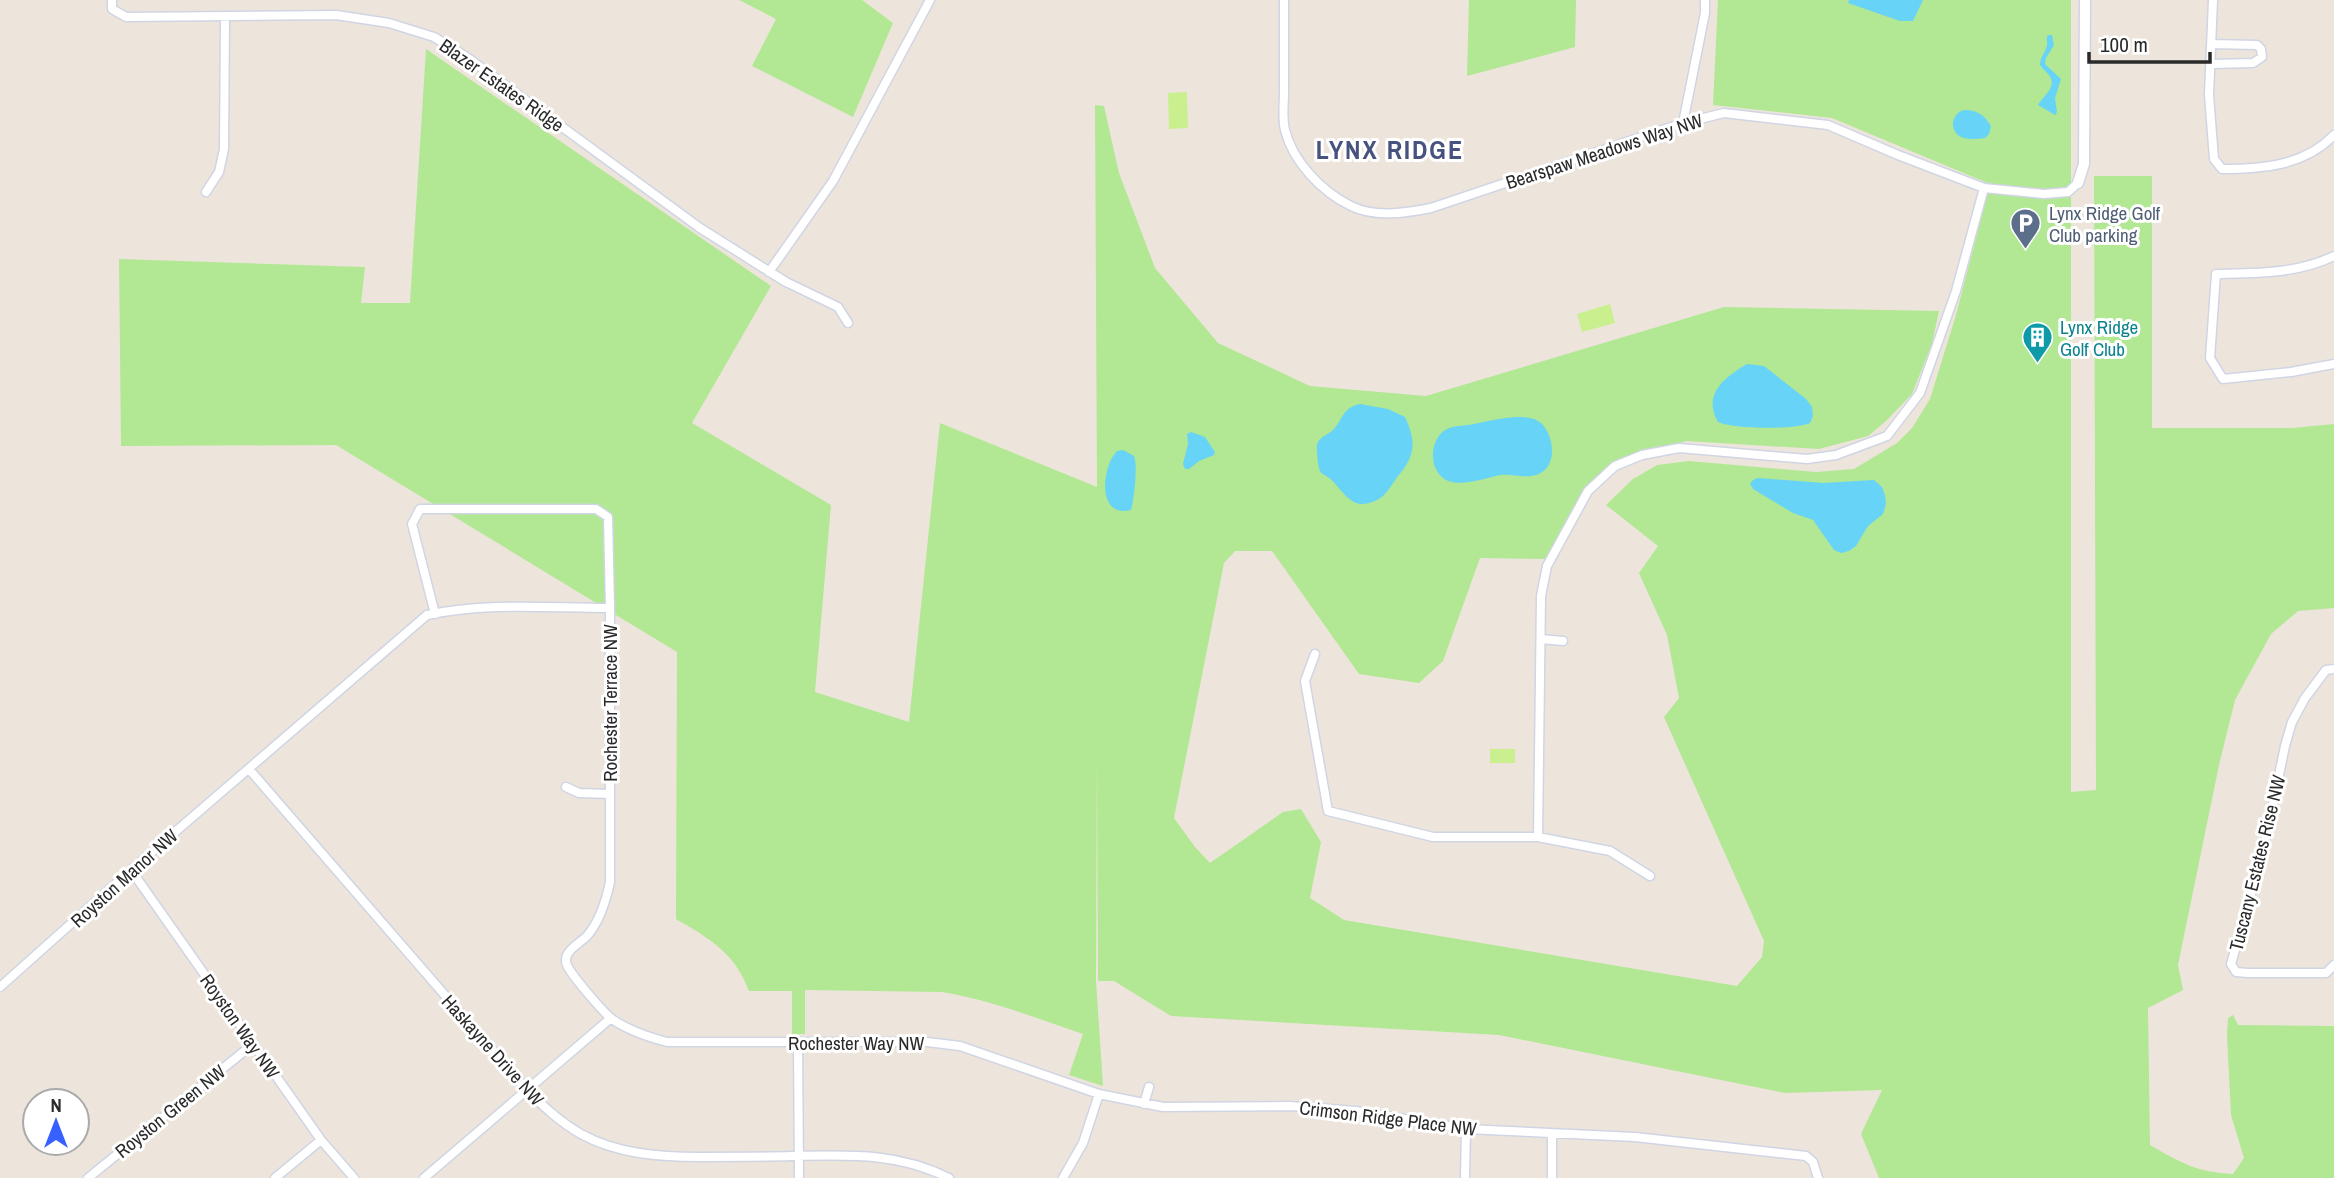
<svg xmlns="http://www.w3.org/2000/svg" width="2334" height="1178" viewBox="0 0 2334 1178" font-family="'Archivo Narrow',sans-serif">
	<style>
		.green { fill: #b2e794 }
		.pitch { fill: #c9ef8f }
		.water { fill: #67d3f6 }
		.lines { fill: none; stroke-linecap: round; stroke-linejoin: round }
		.minor-casing { stroke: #d0d5e4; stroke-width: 11 }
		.tertiary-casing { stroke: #d0d5e4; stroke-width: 13 }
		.minor { stroke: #fff; stroke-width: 8 }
		.tertiary { stroke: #fff; stroke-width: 10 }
		.labels { text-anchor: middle; stroke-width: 6; stroke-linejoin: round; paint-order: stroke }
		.street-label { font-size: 19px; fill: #2a2a2a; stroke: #fff }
		.service-label { font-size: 19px; fill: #4e5e75; stroke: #fff; text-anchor: start }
		.culture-label { font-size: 19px; fill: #0d838f; stroke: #fff; text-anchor: start }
		.district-label { font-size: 26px; font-weight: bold; letter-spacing: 2px; fill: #47527e; stroke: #fff }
	</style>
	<rect width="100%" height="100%" fill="#ede5db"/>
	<!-- green -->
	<path class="green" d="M 739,0 L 862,0 L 893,23 L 853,117 L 752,66 L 776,19 Z
		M 1469,0 L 1576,0 L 1575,47 L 1467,76 Z
		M 1718,0 L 2071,0 L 2071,792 L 2096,790 L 2094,176 L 2152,176 L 2152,428 L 2292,428 L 2334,424 L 2334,608 L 2298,611 L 2271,634 L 2235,700 L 2219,765 L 2178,965 L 2183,990 L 2148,1008 L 2150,1145 C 2181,1163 2196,1172 2233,1174 L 2244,1158 L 2231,1115 L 2227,1035 L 2228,1018 L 2233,1015 L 2238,1025 L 2334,1026 L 2334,1178 L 1879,1178 L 1861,1134 L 1882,1090 L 1785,1093 L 1499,1035 L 1171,1016 L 1114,981 L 1098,981 L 1097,752 L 1096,981 L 1103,1086 L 1069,1075 L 1083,1034 C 1036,1018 991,1000 942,992 L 805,990 L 805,1034 L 792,1034 L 792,991 L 749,991 C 735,953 710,939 676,919 L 677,652 L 336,445 L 121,446 L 119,259 L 365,267 L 361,303 L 410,303 L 426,49 L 771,286 L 692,423 L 831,505 L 815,692 L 909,722 L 940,423 L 1097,487 L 1095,105 L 1104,106 L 1119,173 L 1155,268 L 1218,343 L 1310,386 L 1426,396 L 1724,307 L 1939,311 L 1932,344 L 1912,394 L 1886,421 L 1868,436 L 1819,449 L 1687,441 L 1649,449 L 1618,462 L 1587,494 L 1548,559 L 1480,558 L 1443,661 L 1419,683 L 1359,674 L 1272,551 L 1235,551 L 1224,563 L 1174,818 L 1195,847 L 1210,863 L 1283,812 L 1301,809 L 1321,842 L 1310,898 L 1344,920 L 1737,986 L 1762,957 L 1764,941 L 1664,717 L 1679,698 L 1667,635 L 1639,573 L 1658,546 L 1606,505 L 1633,479 L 1657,465 L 1689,461 L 1816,472 L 1854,469 L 1897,443 L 1912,428 L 1930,399 L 1956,315 L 1990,184 L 1832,118 L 1713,105 Z"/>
	<!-- pitch -->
	<path class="pitch" d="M 1187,92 L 1188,128 L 1169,129 L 1168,93 Z
		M 1610,304 L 1615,323 L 1582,332 L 1577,314 Z
		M 1490,749 L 1515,749 L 1515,763 L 1490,763 Z"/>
	<!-- water -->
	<path class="water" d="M 1849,0 L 1923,0 L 1913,21 L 1900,21 L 1848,3 Z
		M 2048,35 L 2052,35 L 2054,45 L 2046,58 L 2045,64 L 2061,79 L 2055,98 L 2057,112 L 2055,115 L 2038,105 C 2043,96 2059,86 2048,74 C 2045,71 2042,68 2040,65 C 2040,57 2044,55 2046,48 C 2049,42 2045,41 2048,35 Z
		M 1964,110 C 1978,110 1984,115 1991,126 L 1989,134 L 1985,138 C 1977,139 1969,140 1961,137 C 1948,130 1952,113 1964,110 Z
		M 1747,364 L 1764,366 L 1806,399 L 1812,407 L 1813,416 L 1810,423 C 1795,430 1733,429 1718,422 C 1702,394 1725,377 1747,364 Z
		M 1360,404 L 1388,409 L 1405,417 C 1416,441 1416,455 1398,476 C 1392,484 1386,496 1377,500 C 1357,510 1349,500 1337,486 C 1322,467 1319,483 1317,452 C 1317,448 1316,445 1318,442 C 1321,436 1330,434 1334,429 C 1343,418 1344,407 1360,404 Z
		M 1516,417 C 1525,417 1534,417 1541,423 C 1554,435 1558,465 1539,474 C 1527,479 1513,474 1501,475 C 1483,478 1449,493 1437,471 C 1429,458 1433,436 1447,429 C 1455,425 1465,426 1474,424 C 1488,421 1501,418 1516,417 Z
		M 1191,432 L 1205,437 L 1215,452 L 1214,455 L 1199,461 L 1189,469 L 1185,469 L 1183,464 L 1188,444 L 1187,434 Z
		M 1123,450 L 1134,456 C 1138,465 1134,500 1131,510 C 1096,519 1102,466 1117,451 Z
		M 1758,478 L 1824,483 L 1874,480 L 1882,487 L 1885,495 L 1886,504 L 1883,514 L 1868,526 L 1856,546 L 1849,551 L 1841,553 L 1834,550 L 1813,520 L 1793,513 L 1753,489 L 1750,484 L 1753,480 Z"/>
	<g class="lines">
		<defs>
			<path id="minor" d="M 112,0 L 112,9 L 126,17 L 336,15 L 389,23 L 434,37 L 468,58 L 700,228 L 786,282 L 838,307 L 848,323
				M 1284,0 C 1284,31 1284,61 1284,92 C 1284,104 1282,118 1285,130 C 1293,162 1322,192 1351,206 C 1375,218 1406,213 1431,208 L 1683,123 L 1724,113 L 1828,125 L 1898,155 L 1984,188 L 2044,194 L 2068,192 L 2078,183
				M 2213,0 L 2209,95 L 2214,159 L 2222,169 C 2262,169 2304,166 2334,135
				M 2211,64 L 2253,63 L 2262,57 L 2261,49 L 2257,45 L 2212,44
				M 1683,123 L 1705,13 L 1705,0
				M 206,192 L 219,172 L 224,149 L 225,18
				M 2334,256 C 2297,274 2256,273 2216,274 L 2210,358 L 2223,379 L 2291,372 L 2334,364
				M 769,272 L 833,181 L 930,0
				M 435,614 L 412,524 L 420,509 L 596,509 L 608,517 L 610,608
				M 1541,639 L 1563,641
				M 1315,654 L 1305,681 L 1328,811 L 1433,837 L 1538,837 L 1610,851 L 1650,876
				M 2334,669 L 2326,670 L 2305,698 L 2292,722 L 2285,746 L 2263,852 L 2231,964 L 2236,972 L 2248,973 L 2326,973 L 2334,965
				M 249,769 L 527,1090 C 544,1107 560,1122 581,1134 C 617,1154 660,1157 701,1157 C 731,1157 761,1157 792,1156 C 849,1155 897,1152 949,1178
				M 566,787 L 579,793 L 610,794
				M 1538,837 L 1541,596 L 1547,566 L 1588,491 L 1615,466 L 1642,455 L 1679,448 L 1807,459 L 1836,455 L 1887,436 L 1920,393 L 1956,291 L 1984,188
				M 131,870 L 321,1140 L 354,1178
				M 0,987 L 131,870 L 427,615 C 487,602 549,608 610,608 L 610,882 C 606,901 600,921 587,936 C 581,942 571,947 567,955 C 566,958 565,961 567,965 C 571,975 604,1013 612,1019 C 629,1031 648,1037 667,1042 L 927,1042 L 960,1046 L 1099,1094 L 1163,1107 L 1290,1106 L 1356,1111 L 1466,1129 L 1635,1137 L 1806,1156 L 1813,1162 L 1818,1178
				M 798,1042 L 799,1178
				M 1144,1104 L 1149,1087
				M 88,1178 L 253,1044
				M 275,1178 L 321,1140
				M 424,1178 L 611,1018
				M 1063,1178 L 1083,1143 L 1099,1094
				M 1465,1178 L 1466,1129
				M 1552,1178 L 1552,1134"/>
			<path id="tertiary" d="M 2078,183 L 2084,164 L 2085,0"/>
		</defs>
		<!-- minor casing -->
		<use href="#minor" class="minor-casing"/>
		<!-- tertiary casing -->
		<use href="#tertiary" class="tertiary-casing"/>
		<!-- minor -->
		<use href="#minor" class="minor"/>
		<!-- tertiary -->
		<use href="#tertiary" class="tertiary"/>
	</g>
	<!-- icons -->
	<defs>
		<symbol id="parking-pin" viewBox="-11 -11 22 30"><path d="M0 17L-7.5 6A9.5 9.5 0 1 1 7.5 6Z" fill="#5c6f8a" stroke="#fff"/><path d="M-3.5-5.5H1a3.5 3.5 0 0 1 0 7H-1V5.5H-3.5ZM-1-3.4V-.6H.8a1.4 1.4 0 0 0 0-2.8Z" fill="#fff"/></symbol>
		<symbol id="building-pin" viewBox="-11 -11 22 30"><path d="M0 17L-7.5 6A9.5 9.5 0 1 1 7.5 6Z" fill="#0f9aa8" stroke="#fff"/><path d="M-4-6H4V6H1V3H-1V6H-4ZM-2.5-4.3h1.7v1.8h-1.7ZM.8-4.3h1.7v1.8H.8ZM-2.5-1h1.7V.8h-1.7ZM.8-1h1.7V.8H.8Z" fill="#fff"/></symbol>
	</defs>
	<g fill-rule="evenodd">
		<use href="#parking-pin" x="2008" y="206" width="35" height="47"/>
		<use href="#building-pin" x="2020" y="320" width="35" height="47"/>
	</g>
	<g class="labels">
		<!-- street labels -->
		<g class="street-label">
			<text transform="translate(502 85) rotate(35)" y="7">Blazer Estates Ridge</text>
			<text transform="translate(1604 151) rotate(-18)" y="7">Bearspaw Meadows Way NW</text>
			<text transform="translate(610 703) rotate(-90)" y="7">Rochester Terrace NW</text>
			<text transform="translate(2257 863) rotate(-76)" y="7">Tuscany Estates Rise NW</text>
			<text transform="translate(124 878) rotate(-42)" y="7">Royston Manor NW</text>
			<text transform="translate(240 1026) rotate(55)" y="7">Royston Way NW</text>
			<text x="856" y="1050">Rochester Way NW</text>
			<text transform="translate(493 1050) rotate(48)" y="7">Haskayne Drive NW</text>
			<text transform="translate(170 1111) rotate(-39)" y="7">Royston Green NW</text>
			<text transform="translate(1388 1118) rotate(7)" y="7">Crimson Ridge Place NW</text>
		</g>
		<!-- service labels -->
		<g class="service-label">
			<text x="2049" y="220">Lynx Ridge Golf<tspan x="2049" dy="22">Club parking</tspan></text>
		</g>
		<!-- culture labels -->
		<g class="culture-label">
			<text x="2060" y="334">Lynx Ridge<tspan x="2060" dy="22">Golf Club</tspan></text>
		</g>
		<!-- district labels -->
		<g class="district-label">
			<text x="1390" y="159">LYNX RIDGE</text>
		</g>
	</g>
	<!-- north arrow -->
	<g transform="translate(56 1122)"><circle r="33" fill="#ffffff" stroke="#aaaaaa" stroke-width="2"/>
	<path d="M0-5L12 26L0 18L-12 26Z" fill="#3660ff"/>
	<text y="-10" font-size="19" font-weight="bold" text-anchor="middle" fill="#2a2a2a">N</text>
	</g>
	<!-- scale -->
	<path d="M2089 52v10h121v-10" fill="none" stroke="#2a2a2a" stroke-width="3.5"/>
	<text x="2100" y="52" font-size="21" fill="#2a2a2a" stroke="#ffffff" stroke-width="5" paint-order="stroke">100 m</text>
</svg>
